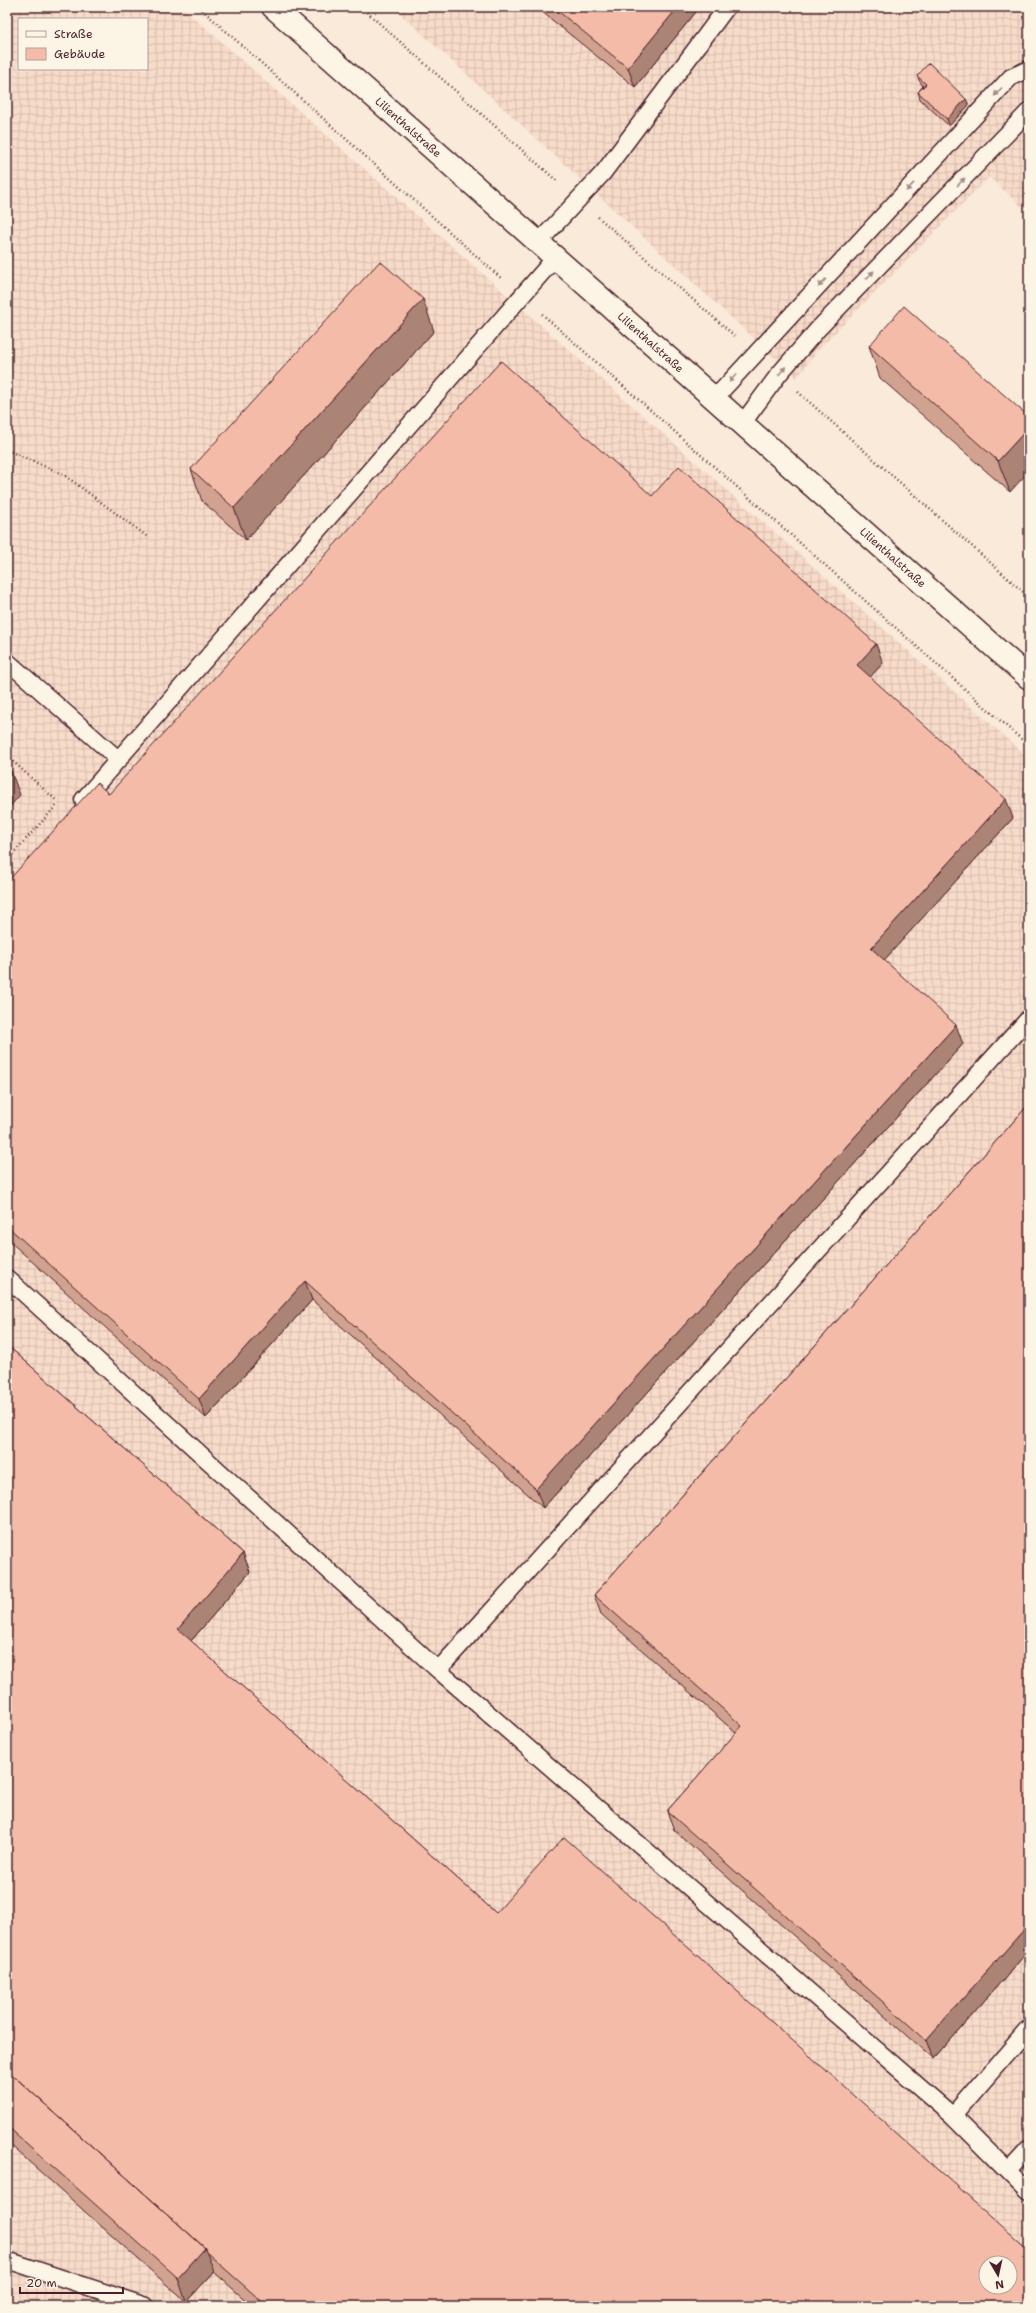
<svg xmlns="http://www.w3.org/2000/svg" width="1036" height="2313" viewBox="0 0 1036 2313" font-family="'Shantell Sans',sans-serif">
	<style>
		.industrial { fill: url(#industrial-grid); fill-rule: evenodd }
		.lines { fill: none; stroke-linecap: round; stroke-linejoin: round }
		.lane-casing { stroke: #4a1f2b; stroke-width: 19 }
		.secondary-casing { stroke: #4a1f2b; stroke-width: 25 }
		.path { stroke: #4a1f2b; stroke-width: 2.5; stroke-dasharray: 1 3; stroke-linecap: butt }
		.lane { stroke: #fcf5e5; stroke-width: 16 }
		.secondary { stroke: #fcf5e5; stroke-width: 22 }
		.wall { fill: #d2a290; stroke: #4a1f2b }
		.shaded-wall { fill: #ab8476; stroke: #4a1f2b }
		.building { fill: #f4bca8; stroke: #4a1f2b; fill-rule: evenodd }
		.oneway { fill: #a38a88 }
		.labels { text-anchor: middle; stroke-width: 3.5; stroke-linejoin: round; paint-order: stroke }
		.street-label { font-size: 11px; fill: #4a1f2b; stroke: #fcf5e5 }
	</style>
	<defs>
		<pattern id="industrial-grid" width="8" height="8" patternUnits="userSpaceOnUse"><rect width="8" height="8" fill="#f8dcca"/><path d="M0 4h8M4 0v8" fill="none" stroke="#d6bcae"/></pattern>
	</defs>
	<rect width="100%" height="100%" fill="#faead9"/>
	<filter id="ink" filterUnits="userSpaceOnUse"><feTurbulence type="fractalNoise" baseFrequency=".025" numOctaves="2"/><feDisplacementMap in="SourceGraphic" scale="8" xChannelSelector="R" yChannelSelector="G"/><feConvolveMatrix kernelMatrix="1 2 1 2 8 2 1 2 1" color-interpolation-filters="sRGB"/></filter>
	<g filter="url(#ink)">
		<!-- industrial -->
		<path class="industrial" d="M 7,7 L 182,7 L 1029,758 L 1029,2306 L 7,2306 ZM 19,19 L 147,19 L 147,69 L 19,69 ZM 986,2263 L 1010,2263 L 1010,2287 L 986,2287 Z
			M 393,7 L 1029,7 L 1029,213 L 989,177 L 819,349 L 797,378 Z"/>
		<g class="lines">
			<defs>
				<path id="lane" d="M 537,244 L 603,173 L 727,7
					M 714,399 L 1011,77 L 1029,69
					M 742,424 L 779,374 L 818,329 L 1029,111
					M 7,661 L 119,760
					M 83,800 L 554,259
					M 7,1278 L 438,1670 L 953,2116 L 1029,2028
					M 438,1670 L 1029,1018
					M 953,2116 L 1029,2192
					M 1009,2171 L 1029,2149
					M 7,2260 L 146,2306"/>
				<g id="secondary">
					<path id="s1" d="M 273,7 L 1029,678"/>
				</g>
			</defs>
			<!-- lane casing -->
			<use href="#lane" class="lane-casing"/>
			<!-- secondary casing -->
			<use href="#secondary" class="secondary-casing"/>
			<!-- path -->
			<path class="path" d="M 199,7 L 502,279
				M 361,7 L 558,182
				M 598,217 L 736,337
				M 542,314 L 1029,746
				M 798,392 L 1029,597
				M 7,450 L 63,474 L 149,538
				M 7,756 L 57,801
				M 7,860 L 58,804"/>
			<!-- lane -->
			<use href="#lane" class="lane"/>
			<!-- secondary -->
			<use href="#secondary" class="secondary"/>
		</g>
		<!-- wall -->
		<path class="wall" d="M 536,7 L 700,7 L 635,87 Z
			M 917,76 L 969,105 L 949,126 L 920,99 L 918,92 L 923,86 L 920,82 Z
			M 434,331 L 246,540 L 202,501 L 191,469 Z
			M 869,346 L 1029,417 L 1010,492 L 880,378 Z
			M 652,496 L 883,663 L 870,677 L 1013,818 L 884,960 L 963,1044 L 543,1508 L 312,1300 L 206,1418 L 7,1239 L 7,882 L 109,794 Z
			M 1029,1104 L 1029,1950 L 933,2059 L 674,1830 L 667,1811 L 736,1733 L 601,1614 L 594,1595 Z
			M 7,1345 L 243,1553 L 250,1572 L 191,1641 L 496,1913 L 1029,2306 L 252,2306 L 213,2271 L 214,2272 L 186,2302 L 7,2142 Z"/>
		<!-- shaded-wall -->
		<path class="shaded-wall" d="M 678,7 L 700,7 L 635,87 L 628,68 Z
			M 966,99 L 969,105 L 949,126 L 947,119 Z
			M 423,299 L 434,331 L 246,540 L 234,508 Z
			M 1029,427 L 1029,471 L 1010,492 L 998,461 Z
			M 876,644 L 883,663 L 864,684 L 857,665 Z
			M 11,771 L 20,795 L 7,810 L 7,776 Z
			M 1006,799 L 1013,818 L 878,967 L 871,948 Z
			M 956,1025 L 963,1044 L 543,1508 L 536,1489 Z
			M 305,1281 L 312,1300 L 206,1418 L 199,1399 Z
			M 243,1553 L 250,1572 L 185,1648 L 178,1629 Z
			M 1029,1924 L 1029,1950 L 933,2059 L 926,2040 Z
			M 205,2248 L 214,2272 L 186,2302 L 178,2278 Z"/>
		<!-- building -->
		<path class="building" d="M 553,7 L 678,7 L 628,68 Z
			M 929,63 L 966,99 L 947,119 L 918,92 L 926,84 L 917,76 Z
			M 380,261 L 423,299 L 234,508 L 191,469 Z
			M 904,306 L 1029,417 L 1029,427 L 998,461 L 869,346 Z
			M 501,361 L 652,496 L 679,466 L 876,644 L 857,665 L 1006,799 L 871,948 L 956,1025 L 536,1489 L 305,1281 L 199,1399 L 7,1226 L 7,882 L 97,783 L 109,794 Z
			M 7,768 L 11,771 L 7,776 Z
			M 1029,1104 L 1029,1924 L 926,2040 L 667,1811 L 742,1726 L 594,1595 Z
			M 7,1345 L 243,1553 L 178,1629 L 496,1913 L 564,1837 L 1029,2251 L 1029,2306 L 267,2306 L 206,2252 L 205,2248 L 7,2070 ZM 986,2263 L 1010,2263 L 1010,2287 L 986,2287 Z
			M 7,2070 L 205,2248 L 178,2278 L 7,2126 Z"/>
		<!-- one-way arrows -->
		<defs><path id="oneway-solid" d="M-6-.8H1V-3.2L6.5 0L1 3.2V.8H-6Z"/></defs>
		<g class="oneway">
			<use href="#oneway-solid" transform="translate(998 92) rotate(132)"/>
			<use href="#oneway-solid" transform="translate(961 182) rotate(-46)"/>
			<use href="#oneway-solid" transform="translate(910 187) rotate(133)"/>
			<use href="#oneway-solid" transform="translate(870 275) rotate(-46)"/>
			<use href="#oneway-solid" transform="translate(822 283) rotate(133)"/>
			<use href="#oneway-solid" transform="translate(782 371) rotate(-50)"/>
			<use href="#oneway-solid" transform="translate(733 378) rotate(132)"/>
		</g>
	</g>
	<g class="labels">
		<!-- street labels -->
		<g class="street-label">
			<text dy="4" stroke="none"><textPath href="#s1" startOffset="181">Lilienthalstraße</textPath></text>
			<text dy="4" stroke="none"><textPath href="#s1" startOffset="505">Lilienthalstraße</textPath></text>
			<text dy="4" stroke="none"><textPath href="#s1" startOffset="829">Lilienthalstraße</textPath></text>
		</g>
	</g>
	<!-- margin -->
	<rect width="1036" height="2313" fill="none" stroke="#fcf5e5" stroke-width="24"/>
	<rect x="12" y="12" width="1012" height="2289" fill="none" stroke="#4a1f2b" stroke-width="1.5" filter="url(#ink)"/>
	<!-- legend -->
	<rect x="18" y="18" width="130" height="52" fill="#fcf5e5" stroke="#b59f9b"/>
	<rect x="26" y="31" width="20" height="6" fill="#fcf5e5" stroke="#b59f9b"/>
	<text x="54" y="38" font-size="12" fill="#4a1f2b">Straße</text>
	<rect x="26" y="48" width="20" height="12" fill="#f4bca8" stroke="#b59f9b"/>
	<text x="54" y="58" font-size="12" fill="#4a1f2b">Gebäude</text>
	<!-- north arrow -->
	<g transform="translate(998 2275) rotate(171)"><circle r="19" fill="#fcf5e5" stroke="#b59f9b"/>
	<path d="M0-3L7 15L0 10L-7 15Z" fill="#4a1f2b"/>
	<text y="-6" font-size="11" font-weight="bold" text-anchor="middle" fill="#4a1f2b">N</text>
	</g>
	<!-- scale -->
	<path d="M20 2287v6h103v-6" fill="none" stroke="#4a1f2b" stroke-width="2"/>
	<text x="26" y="2287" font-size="12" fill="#4a1f2b" stroke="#fcf5e5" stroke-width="3" paint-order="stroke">20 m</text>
</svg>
